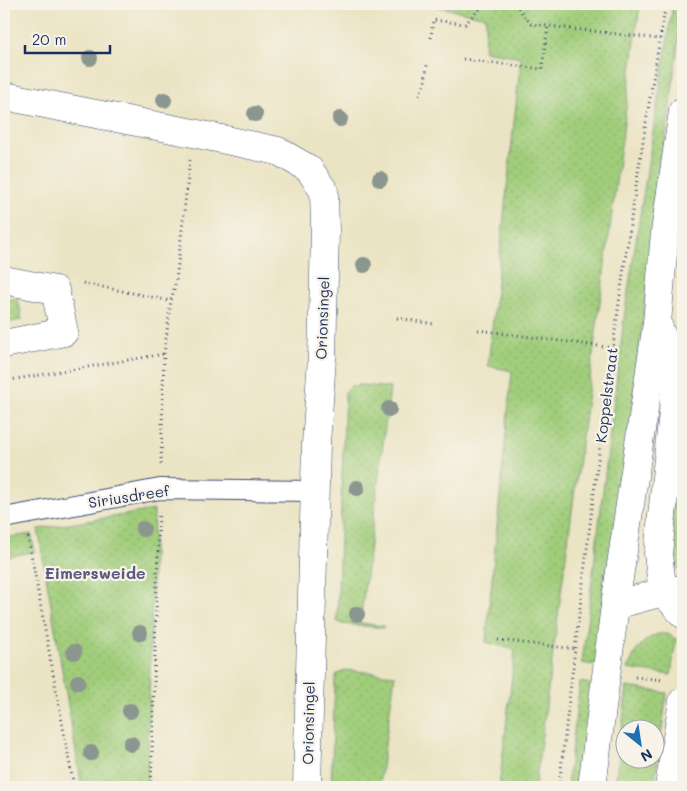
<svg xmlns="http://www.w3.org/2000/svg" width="687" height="791" viewBox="0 0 687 791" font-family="Mali,sans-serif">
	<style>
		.grass { fill: url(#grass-dots); stroke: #5e7e6c; fill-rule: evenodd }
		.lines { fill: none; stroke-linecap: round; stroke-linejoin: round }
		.pedestrian-casing { stroke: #3a4a6d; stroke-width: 22 }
		.minor-casing { stroke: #3a4a6d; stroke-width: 29 }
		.tertiary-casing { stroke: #3a4a6d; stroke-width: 29 }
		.path { stroke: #3a4a6d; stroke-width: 3; stroke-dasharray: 1 4; stroke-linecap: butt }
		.pedestrian { stroke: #fff; stroke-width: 20 }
		.minor { stroke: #fff; stroke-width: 28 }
		.tertiary { stroke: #fff; stroke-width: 28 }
		.tree { fill: #8b9690 }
		.labels { text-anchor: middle; stroke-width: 4.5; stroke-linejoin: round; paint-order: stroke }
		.street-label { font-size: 15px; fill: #1b2f5e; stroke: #f7f3e8 }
		.neighbourhood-label { font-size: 16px; font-weight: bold; fill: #5c5881; stroke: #f7f3e8 }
	</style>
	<defs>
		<pattern id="grass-dots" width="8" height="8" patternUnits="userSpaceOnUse" patternTransform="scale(1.25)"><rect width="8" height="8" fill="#a0cd7a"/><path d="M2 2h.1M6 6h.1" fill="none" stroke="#89b06c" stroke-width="1.8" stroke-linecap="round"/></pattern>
	</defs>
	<rect width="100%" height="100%" fill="#f7f3e8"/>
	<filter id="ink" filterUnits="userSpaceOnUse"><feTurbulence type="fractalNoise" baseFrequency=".02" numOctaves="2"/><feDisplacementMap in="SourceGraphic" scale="10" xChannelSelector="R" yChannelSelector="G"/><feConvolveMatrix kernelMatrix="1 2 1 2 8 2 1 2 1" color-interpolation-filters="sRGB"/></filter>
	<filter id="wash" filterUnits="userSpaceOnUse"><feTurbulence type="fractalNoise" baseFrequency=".0096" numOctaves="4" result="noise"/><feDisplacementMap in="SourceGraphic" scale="20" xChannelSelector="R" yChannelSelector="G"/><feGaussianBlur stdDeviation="1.12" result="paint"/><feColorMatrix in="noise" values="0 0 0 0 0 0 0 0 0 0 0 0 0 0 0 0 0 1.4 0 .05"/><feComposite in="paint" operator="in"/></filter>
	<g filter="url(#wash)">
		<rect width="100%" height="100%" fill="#ebe4c4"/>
		<!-- grass -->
		<path class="grass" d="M 438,4 L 640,4 L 535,787 L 499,787 L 515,650 L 486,642 L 512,371 L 488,366 L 521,57 L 484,51 L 486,17 L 439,7 Z
			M 673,4 L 683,4 L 599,666 L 582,663 L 625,311 Z
			M 18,298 L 22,320 L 4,323 L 4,300 Z
			M 362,385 L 390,388 L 360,623 L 384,626 L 383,628 L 342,624 L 337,621 L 345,392 L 351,386 Z
			M 683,388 L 683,569 L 668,567 Z
			M 154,510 L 147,787 L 82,787 L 38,529 Z
			M 31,534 L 35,551 L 4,558 L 4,538 Z
			M 658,634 L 668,634 L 676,639 L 671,675 L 628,669 C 634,653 640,641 658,634 Z
			M 345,670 L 395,675 L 379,787 L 331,787 L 335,681 L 336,675 Z
			M 580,682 L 595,685 L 583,787 L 567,787 Z
			M 627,687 L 667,693 L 654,787 L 615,787 ZM 624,728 L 654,728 L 654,758 L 624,758 Z"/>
	</g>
	<g filter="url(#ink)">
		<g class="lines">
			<defs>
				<path id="pedestrian" d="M 4,518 L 160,489 L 316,491"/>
				<path id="minor" d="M 4,96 L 193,133 L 278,151 L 309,169 L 324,191 L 325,231 L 322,358 L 316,444 L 307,787
					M 4,280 L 55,290 L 64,332 L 4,344
					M 657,323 L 676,370 L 673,411 L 658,554 L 663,592 L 683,614
					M 615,605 L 663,592 L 682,589"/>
				<path id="tertiary" d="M 592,787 L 615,605 L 657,323 L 665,232 L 683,111
					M 669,787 L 683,701"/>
			</defs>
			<!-- pedestrian casing -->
			<use href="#pedestrian" class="pedestrian-casing"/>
			<!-- minor casing -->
			<use href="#minor" class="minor-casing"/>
			<!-- tertiary casing -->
			<use href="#tertiary" class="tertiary-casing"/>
			<!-- path -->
			<path class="path" d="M 515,4 L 531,24 L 660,39
				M 431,38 L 433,20 L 465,24 L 484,4
				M 463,59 L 542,69 L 548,26
				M 419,95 L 425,82 L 427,65
				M 83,283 L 171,301
				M 397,318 L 434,324
				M 478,330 L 613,348
				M 4,381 L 164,354
				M 161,464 L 164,354 L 171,301 L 176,281 L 190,160
				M 28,537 L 74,787
				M 498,640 L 576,649
				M 635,677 L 664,680
				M 151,787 L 159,513
				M 559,787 C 589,526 620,263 666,4"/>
			<!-- pedestrian -->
			<use href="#pedestrian" class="pedestrian"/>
			<!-- minor -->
			<use href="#minor" class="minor"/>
			<!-- tertiary -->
			<use href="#tertiary" class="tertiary"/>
		</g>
		<!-- trees -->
		<g class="tree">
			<circle cx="90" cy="58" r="8"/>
			<circle cx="164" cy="100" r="8"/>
			<circle cx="255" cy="114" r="8"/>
			<circle cx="340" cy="119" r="8"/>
			<circle cx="380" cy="179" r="8"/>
			<circle cx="364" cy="265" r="8"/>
			<circle cx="389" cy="409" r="8"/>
			<circle cx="357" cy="488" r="8"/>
			<circle cx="143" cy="529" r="8"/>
			<circle cx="357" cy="614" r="8"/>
			<circle cx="140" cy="633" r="8"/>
			<circle cx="74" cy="652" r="8"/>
			<circle cx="78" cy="682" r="8"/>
			<circle cx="130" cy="711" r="8"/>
			<circle cx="131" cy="744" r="8"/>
			<circle cx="91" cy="753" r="8"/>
		</g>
	</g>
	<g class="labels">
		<!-- street labels -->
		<g class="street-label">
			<text transform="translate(323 318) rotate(-88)" y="5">Orionsingel</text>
			<text transform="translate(607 395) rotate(-83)" y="5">Koppelstraat</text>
			<text transform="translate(129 497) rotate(-9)" y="5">Siriusdreef</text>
			<text transform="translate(309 723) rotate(-89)" y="5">Orionsingel</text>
		</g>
		<!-- neighbourhood labels -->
		<g class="neighbourhood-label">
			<text x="95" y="579">Eimersweide</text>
		</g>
	</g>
	<!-- margin -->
	<rect width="687" height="791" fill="none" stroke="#f7f3e8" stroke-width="20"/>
	<!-- north arrow -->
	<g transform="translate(640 744) rotate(150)"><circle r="24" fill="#f7f3e8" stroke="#9fa5b1"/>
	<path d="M0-4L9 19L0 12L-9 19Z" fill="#1f6fb2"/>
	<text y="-8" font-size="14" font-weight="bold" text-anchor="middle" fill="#1b2f5e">N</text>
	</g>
	<!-- scale -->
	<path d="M25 45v8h85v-8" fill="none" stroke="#1b2f5e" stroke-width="2.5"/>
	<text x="32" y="45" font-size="15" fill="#1b2f5e" stroke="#f7f3e8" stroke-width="4" paint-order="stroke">20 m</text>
</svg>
